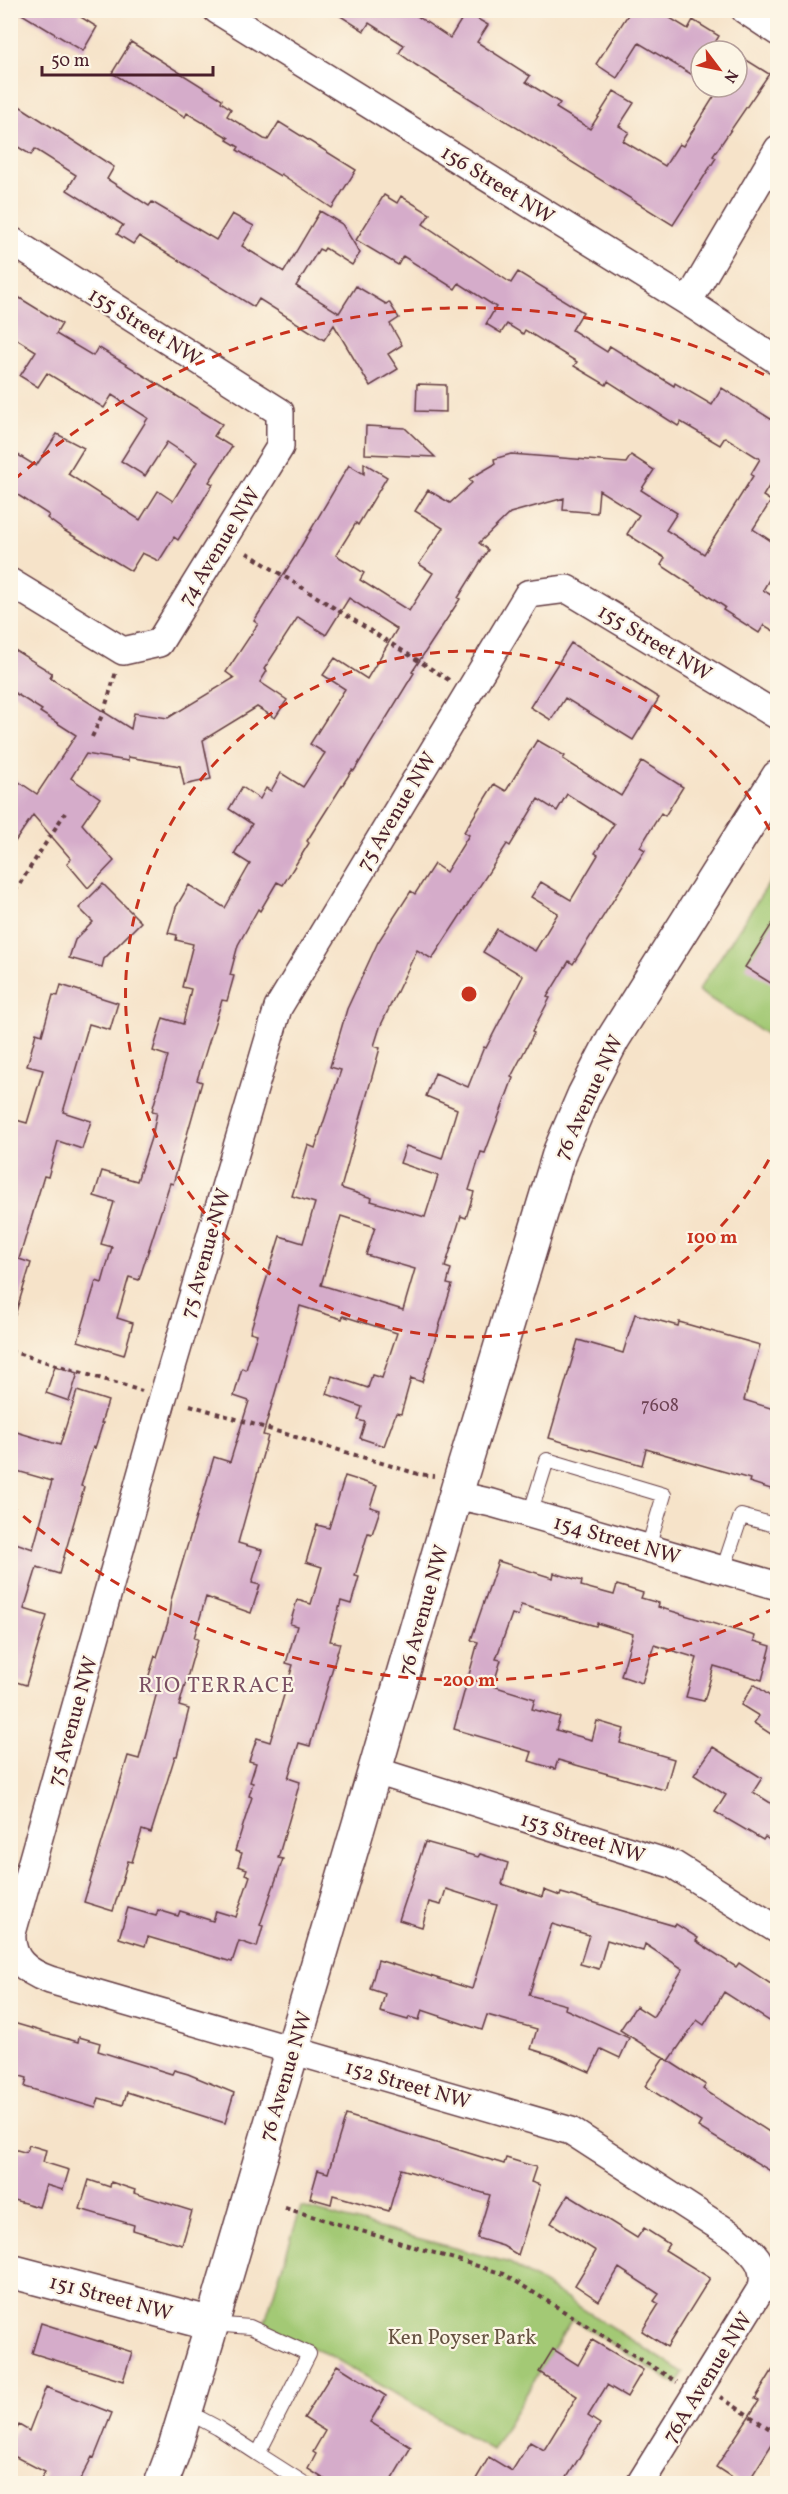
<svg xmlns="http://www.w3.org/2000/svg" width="788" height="2494" viewBox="0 0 788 2494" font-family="Vollkorn,serif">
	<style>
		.green { fill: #a3c974; stroke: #767450; stroke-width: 1.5 }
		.building { fill: #d5acca; fill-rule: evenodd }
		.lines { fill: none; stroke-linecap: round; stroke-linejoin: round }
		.service-casing { stroke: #643c43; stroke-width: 16 }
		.minor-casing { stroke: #643c43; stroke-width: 30 }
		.tertiary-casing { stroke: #643c43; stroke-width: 36 }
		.path { stroke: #643c43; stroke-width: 4; stroke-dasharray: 4.5 4.5; stroke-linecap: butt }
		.service { stroke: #fff; stroke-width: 14 }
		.minor { stroke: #fff; stroke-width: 27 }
		.tertiary { stroke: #fff; stroke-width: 33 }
		.ring { fill: none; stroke: #c8321e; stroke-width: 3; stroke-dasharray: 10 8 }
		.labels { text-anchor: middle; stroke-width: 4.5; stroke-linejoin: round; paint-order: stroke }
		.number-label { font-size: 18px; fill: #6d4253 }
		.street-label { font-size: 21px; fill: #4a1f2b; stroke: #fcf5e5 }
		.park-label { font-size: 21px; fill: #655241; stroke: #fcf5e5 }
		.neighbourhood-label { font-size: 22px; letter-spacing: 1.5px; fill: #7b5063; stroke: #fcf5e5 }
		.centre { fill: #c8321e; stroke: #fcf5e5; stroke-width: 3 }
		.ring-label { font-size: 18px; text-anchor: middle; font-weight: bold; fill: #c8321e; stroke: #fcf5e5; stroke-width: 4.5; stroke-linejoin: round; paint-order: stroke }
	</style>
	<rect width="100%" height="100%" fill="#fcf5e5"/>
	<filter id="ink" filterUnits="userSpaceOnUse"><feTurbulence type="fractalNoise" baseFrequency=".0167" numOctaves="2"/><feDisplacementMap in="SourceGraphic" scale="12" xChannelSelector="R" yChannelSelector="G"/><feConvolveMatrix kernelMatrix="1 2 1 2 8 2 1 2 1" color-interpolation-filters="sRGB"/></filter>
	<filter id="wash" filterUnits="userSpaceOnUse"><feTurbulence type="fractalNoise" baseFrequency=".008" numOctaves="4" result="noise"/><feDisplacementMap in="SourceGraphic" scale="24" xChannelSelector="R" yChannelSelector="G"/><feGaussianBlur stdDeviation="1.35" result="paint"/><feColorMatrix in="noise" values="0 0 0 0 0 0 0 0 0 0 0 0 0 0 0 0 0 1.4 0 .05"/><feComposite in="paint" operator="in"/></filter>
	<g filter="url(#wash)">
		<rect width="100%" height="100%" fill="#f6e3c9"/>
		<!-- green -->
		<path class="green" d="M 777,871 L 777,1041 L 698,991 Z
			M 301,2207 L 510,2263 L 684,2373 L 677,2385 L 572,2319 L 492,2450 L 329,2355 L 263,2327 Z"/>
		<g id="blocks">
			<!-- building -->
			<path class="building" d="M 15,10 L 82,10 L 79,16 L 97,27 L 83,51 Z
				M 331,10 L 408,10 L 450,38 L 466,12 L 488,25 L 477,42 L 530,76 L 526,82 L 560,103 L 556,108 L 590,129 L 614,91 L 634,103 L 619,126 L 629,132 L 623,141 L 665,166 L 679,144 L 683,146 L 720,87 L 737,87 L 737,54 L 769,74 L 713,156 L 716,158 L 673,225 L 416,65 L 399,53 L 404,45 L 369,23 L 364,31 Z
				M 631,10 L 657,10 L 688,29 L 693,20 L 719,36 L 710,51 L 701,51 L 701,80 L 639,43 L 617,78 L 596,64 Z
				M 131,42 L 222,99 L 221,102 L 231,109 L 227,116 L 264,139 L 268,140 L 279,122 L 356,170 L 332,208 L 281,174 L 280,176 L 237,150 L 239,147 L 227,140 L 229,138 L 187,113 L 185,117 L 112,73 Z
				M 10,100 L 114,167 L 107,179 L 149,206 L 152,202 L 216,240 L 232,214 L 254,226 L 242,246 L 284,272 L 320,211 L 342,224 L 360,253 L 352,265 L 325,248 L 323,251 L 319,249 L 296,286 L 339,313 L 356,286 L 386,304 L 389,302 L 399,318 L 390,324 L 402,345 L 388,354 L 398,369 L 370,386 L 334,325 L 324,340 L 259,299 L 254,307 L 139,236 L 133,244 L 117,234 L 123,225 L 67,190 L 76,175 L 35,149 L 31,155 L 10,142 Z
				M 384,195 L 397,203 L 401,196 L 430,214 L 423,224 L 511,283 L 518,272 L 583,312 L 572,330 L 607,352 L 610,346 L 674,386 L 675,383 L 712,405 L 722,388 L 777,423 L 777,473 L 763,496 L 771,501 L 753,529 L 777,545 L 777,566 L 763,590 L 777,599 L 777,633 L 764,625 L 759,633 L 723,610 L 725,607 L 661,565 L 665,558 L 627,534 L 639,515 L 599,490 L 597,513 L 563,510 L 564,498 L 510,513 L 479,543 L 488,550 L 458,598 L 460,599 L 412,672 L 414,673 L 354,771 L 352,770 L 307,841 L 309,843 L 283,885 L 277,882 L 260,911 L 258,909 L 238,945 L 230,975 L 234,976 L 227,1001 L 222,1000 L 197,1080 L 202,1082 L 173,1184 L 170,1183 L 139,1280 L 129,1277 L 117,1318 L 133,1323 L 124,1355 L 78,1341 L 96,1281 L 102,1283 L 112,1247 L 101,1244 L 114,1202 L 94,1196 L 102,1171 L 137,1181 L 153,1132 L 157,1112 L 152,1111 L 168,1056 L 153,1051 L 163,1018 L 183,1024 L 191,989 L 182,987 L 193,944 L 176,940 L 177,935 L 168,933 L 176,907 L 189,885 L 225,908 L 250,864 L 234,854 L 252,824 L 229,809 L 242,787 L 260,799 L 266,788 L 271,791 L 281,773 L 303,787 L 325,753 L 310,744 L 345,689 L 323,675 L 335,658 L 367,679 L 397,629 L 349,598 L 326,635 L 298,617 L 264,669 L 267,671 L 260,682 L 287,700 L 275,718 L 257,707 L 203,740 L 211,779 L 184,785 L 180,766 L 128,757 L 128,761 L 86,754 L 71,778 L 100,798 L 82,824 L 114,861 L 88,888 L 67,863 L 71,859 L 33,815 L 10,849 L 10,776 L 37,794 L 76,735 L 40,712 L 42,710 L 10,690 L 10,647 L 52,673 L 50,678 L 131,729 L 134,713 L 168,718 L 234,678 L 226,672 L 258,624 L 254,621 L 296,555 L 349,465 L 364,474 L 364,463 L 387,477 L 358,525 L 356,523 L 336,555 L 364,573 L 360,580 L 409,611 L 433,573 L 419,564 L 443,528 L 415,511 L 428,490 L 450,503 L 472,483 L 469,479 L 495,464 L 494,459 L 511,454 L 626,463 L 631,455 L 654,470 L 641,490 L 677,513 L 666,530 L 704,554 L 753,476 L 751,474 L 760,459 L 725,437 L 720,445 L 681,422 L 678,426 L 608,381 L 606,385 L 574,366 L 577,362 L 525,330 L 523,334 L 507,324 L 501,333 L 486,324 L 496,307 L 459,283 L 455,289 L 403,256 L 398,265 L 356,240 Z
				M 18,297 L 62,324 L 56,334 L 93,356 L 98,347 L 222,424 L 214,436 L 232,447 L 209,482 L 213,484 L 197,510 L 178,540 L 174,537 L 159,561 L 142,553 L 131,571 L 65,531 L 47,518 L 49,515 L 10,490 L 10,450 L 36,466 L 57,434 L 84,448 L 68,474 L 140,520 L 158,491 L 173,501 L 197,462 L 167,442 L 145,476 L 121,461 L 148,418 L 112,395 L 104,408 L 47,373 L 38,387 L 20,376 L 36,351 L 10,335 L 10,309 Z
				M 417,384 L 446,385 L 446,412 L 416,411 Z
				M 366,426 L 405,428 L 435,457 L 365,454 Z
				M 571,643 L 659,698 L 633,740 L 565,698 L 551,720 L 530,707 Z
				M 537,740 L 565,756 L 563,759 L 621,796 L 642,761 L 683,787 L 665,816 L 661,813 L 640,847 L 645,850 L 573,964 L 569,961 L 547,997 L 550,998 L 532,1032 L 534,1033 L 511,1077 L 513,1078 L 485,1153 L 481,1152 L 469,1190 L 474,1192 L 466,1218 L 461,1216 L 445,1267 L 451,1269 L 447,1284 L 452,1285 L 422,1382 L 411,1378 L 401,1414 L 396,1413 L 384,1446 L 360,1438 L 365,1422 L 358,1420 L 362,1407 L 327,1394 L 332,1376 L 368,1388 L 372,1375 L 382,1378 L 397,1333 L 343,1316 L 342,1319 L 300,1306 L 263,1435 L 268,1436 L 238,1543 L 262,1550 L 252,1583 L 260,1585 L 251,1613 L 206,1597 L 194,1638 L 198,1639 L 179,1706 L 189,1709 L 177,1756 L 175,1756 L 151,1833 L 142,1830 L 132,1862 L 128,1861 L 113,1911 L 84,1902 L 128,1756 L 139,1759 L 157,1692 L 145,1688 L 155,1656 L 157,1657 L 168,1622 L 171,1600 L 214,1457 L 230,1462 L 249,1401 L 234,1396 L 242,1368 L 246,1370 L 257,1334 L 250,1332 L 280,1236 L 303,1243 L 315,1203 L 292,1196 L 308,1145 L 315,1148 L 341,1070 L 330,1067 L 347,1009 L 378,942 L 411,891 L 415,894 L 434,864 L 446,872 L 469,835 L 464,832 L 494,784 L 506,791 ZM 567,794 L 614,824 L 595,853 L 598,855 L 571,900 L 541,882 L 531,897 L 558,913 L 535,951 L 497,929 L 483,952 L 523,976 L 486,1048 L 484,1047 L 468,1087 L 435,1073 L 426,1096 L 457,1109 L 442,1159 L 406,1146 L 400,1163 L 438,1176 L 425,1217 L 371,1201 L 372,1198 L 341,1188 L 380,1048 L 374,1046 L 380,1027 L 417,950 L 432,959 L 507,844 L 510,846 L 538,799 L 557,811 ZM 341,1216 L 375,1227 L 366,1255 L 415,1269 L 403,1310 L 321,1285 Z
				M 103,884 L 141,922 L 104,959 L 102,967 L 69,958 L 75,940 L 93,922 L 79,908 Z
				M 777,916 L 777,987 L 745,967 Z
				M 61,985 L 118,1003 L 110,1030 L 89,1024 L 63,1112 L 91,1121 L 82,1149 L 58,1141 L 48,1177 L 44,1176 L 19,1259 L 31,1263 L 15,1315 L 10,1315 L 10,1140 L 16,1120 L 27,1123 L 43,1070 L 27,1066 L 36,1033 L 42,1035 L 53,995 L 58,996 Z
				M 635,1314 L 678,1326 L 679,1322 L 760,1345 L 744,1400 L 777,1410 L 777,1491 L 749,1482 L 750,1479 L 646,1449 L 642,1465 L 549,1438 L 578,1340 L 623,1353 Z
				M 55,1366 L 78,1373 L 69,1401 L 46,1393 Z
				M 77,1391 L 108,1401 L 101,1423 L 103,1423 L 95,1448 L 93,1447 L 81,1486 L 84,1487 L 59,1574 L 37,1567 L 24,1609 L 47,1616 L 26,1685 L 10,1680 L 10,1541 L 33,1549 L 52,1481 L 10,1469 L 10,1430 L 60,1445 Z
				M 345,1476 L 377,1486 L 370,1507 L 380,1510 L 372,1534 L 368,1533 L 355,1576 L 359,1577 L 351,1604 L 341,1601 L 330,1641 L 340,1643 L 310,1746 L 299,1743 L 288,1778 L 300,1782 L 278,1858 L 283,1859 L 260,1925 L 263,1926 L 257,1947 L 239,1941 L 232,1962 L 148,1937 L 145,1946 L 119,1938 L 128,1908 L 156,1916 L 158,1910 L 178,1916 L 180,1911 L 213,1921 L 216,1911 L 236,1917 L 250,1876 L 245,1874 L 247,1869 L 238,1866 L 242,1853 L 235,1851 L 252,1797 L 249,1796 L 253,1783 L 250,1782 L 256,1763 L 249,1761 L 257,1738 L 270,1742 L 293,1665 L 286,1663 L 297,1626 L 290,1624 L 297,1600 L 311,1604 L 322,1567 L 306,1562 L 317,1525 L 329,1528 Z
				M 498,1561 L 553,1578 L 554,1573 L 582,1581 L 581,1586 L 614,1595 L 617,1585 L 643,1593 L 641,1598 L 659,1603 L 658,1607 L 755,1636 L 754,1641 L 771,1646 L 762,1680 L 714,1666 L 704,1701 L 686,1697 L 697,1658 L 654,1645 L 642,1683 L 621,1676 L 633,1634 L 597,1623 L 596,1626 L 521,1605 L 518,1616 L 512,1614 L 496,1659 L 501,1660 L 493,1686 L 535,1699 L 532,1709 L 560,1717 L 556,1730 L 592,1740 L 597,1721 L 624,1729 L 620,1743 L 674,1759 L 665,1790 L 558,1760 L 555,1769 L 529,1761 L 532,1752 L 454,1729 L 478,1642 L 471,1640 Z
				M 754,1684 L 771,1697 L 777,1687 L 777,1738 L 754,1723 L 759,1716 L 741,1705 Z
				M 713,1747 L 762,1778 L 753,1792 L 777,1807 L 777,1845 L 765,1837 L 763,1840 L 715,1812 L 726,1795 L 694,1775 Z
				M 425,1842 L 478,1857 L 480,1854 L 508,1863 L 502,1884 L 542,1897 L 544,1890 L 560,1896 L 561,1893 L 675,1926 L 676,1924 L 698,1938 L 696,1941 L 736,1967 L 739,1963 L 777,1988 L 777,2026 L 724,1992 L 704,2025 L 697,2020 L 669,2061 L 620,2030 L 636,2006 L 653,2017 L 683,1969 L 645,1944 L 643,1951 L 607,1940 L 599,1969 L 580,1964 L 589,1935 L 552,1924 L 529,1995 L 566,2005 L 565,2009 L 629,2038 L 620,2058 L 601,2049 L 590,2072 L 554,2056 L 531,2049 L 537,2029 L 487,2015 L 482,2030 L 422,2010 L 419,2020 L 409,2017 L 408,2020 L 380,2012 L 385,1994 L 370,1989 L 378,1960 L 472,1989 L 497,1905 L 446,1889 L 441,1905 L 429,1902 L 422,1927 L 399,1920 Z
				M 10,2022 L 78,2042 L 79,2037 L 100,2043 L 98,2051 L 172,2074 L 174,2070 L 188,2074 L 234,2093 L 225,2123 L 127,2092 L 123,2105 L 99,2098 L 96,2108 L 25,2087 L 27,2078 L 10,2073 Z
				M 664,2058 L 706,2085 L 703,2089 L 777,2137 L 777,2175 L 698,2127 L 701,2122 L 645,2086 Z
				M 346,2115 L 504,2164 L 506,2158 L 536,2167 L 531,2182 L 540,2185 L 518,2255 L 503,2246 L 477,2238 L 490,2195 L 401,2169 L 389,2211 L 333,2195 L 331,2204 L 310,2198 L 318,2170 L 328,2173 Z
				M 29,2145 L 46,2150 L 43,2162 L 69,2170 L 63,2190 L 46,2185 L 39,2207 L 10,2199 L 10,2148 L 24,2152 L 27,2151 Z
				M 89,2180 L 110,2187 L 111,2182 L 135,2190 L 134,2193 L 192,2211 L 182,2245 L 133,2230 L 134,2225 L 80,2209 Z
				M 568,2195 L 637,2238 L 644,2228 L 669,2244 L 665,2250 L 710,2278 L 667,2347 L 642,2331 L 659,2304 L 654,2301 L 659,2294 L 619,2268 L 599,2301 L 575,2285 L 596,2251 L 551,2223 Z
				M 41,2323 L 132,2352 L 123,2381 L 32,2353 Z
				M 592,2340 L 643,2370 L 627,2397 L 607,2385 L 588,2416 L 600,2424 L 563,2484 L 473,2484 L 489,2457 L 512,2471 L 530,2442 L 544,2450 L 577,2396 L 539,2372 L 553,2349 L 578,2365 Z
				M 777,2363 L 777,2436 L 747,2484 L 742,2484 L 716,2467 L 759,2401 L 755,2399 Z
				M 337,2365 L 386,2396 L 370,2422 L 411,2447 L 389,2484 L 332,2484 L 308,2469 L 316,2454 L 313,2452 L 325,2431 L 304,2418 Z
				M 46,2387 L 112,2413 L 94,2458 L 92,2457 L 78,2484 L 38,2484 L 45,2472 L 10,2454 L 10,2441 L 19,2425 L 29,2431 Z"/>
		</g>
	</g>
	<g filter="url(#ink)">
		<use href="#blocks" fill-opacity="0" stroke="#643c43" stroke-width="1.5"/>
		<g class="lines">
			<defs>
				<path id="service" d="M 530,1514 L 547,1460 L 664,1495 L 648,1548
					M 723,1570 L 741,1516 L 778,1526
					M 186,2411 L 218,2428 L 258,2454 L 309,2354 L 250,2327 L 212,2324
					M 258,2454 L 305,2484"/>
				<path id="minor" d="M 217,10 L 688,302 L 778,361
					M 745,10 L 778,32
					M 10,240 L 280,412 L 280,447 L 159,643 L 123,651 L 10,582
					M 688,302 L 778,149
					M 456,1495 L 492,1503 L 778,1586
					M 376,1771 L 674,1865 L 778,1930
					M 640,2484 L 762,2287 C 768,2264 751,2250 735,2237 L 571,2131 L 50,1980 C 27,1972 10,1959 12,1933 L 163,1397 L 278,1008 L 528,594 L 567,589 L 778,716"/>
				<path id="tertiary" d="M 10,2271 L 212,2324
					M 161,2484 L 174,2450 L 212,2324 L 461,1477 L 560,1151 L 584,1095 L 613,1039 L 778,777"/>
			</defs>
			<!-- service casing -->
			<use href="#service" class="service-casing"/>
			<!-- minor casing -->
			<use href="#minor" class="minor-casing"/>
			<!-- tertiary casing -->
			<use href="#tertiary" class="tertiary-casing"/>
			<!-- path -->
			<path class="path" d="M 247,553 L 449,680
				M 92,737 L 104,711 L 116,672
				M 10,899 L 65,813
				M 10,1351 L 142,1391
				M 190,1405 L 418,1474 L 434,1476
				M 285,2208 L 504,2274 L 677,2382
				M 720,2397 L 778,2434"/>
			<!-- service -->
			<use href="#service" class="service"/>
			<!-- minor -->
			<use href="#minor" class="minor"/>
			<!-- tertiary -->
			<use href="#tertiary" class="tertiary"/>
		</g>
	</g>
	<!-- distance rings -->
	<g class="ring">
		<path d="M777 1144A343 343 0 1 1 777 844"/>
		<path d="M775 1608A686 686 0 0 1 14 1508M14 480A686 686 0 0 1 775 380"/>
	</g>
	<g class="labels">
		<!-- number labels -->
		<g class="number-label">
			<text x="660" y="1411">7608</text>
		</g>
		<!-- street labels -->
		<g class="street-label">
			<text transform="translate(498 184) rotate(32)" y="7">156 Street NW</text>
			<text transform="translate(145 326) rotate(32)" y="7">155 Street NW</text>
			<text transform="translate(219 546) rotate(-58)" y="7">74 Avenue NW</text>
			<text transform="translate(655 642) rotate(31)" y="7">155 Street NW</text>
			<text transform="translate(396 811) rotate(-59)" y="7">75 Avenue NW</text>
			<text transform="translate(588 1097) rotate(-65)" y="7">76 Avenue NW</text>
			<text transform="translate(205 1253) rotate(-74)" y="7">75 Avenue NW</text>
			<text transform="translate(617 1539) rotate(16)" y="7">154 Street NW</text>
			<text transform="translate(423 1610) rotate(-74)" y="7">76 Avenue NW</text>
			<text transform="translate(72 1721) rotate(-74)" y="7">75 Avenue NW</text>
			<text transform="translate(583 1837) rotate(17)" y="7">153 Street NW</text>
			<text transform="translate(285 2076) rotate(-73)" y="7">76 Avenue NW</text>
			<text transform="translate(408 2084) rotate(16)" y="7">152 Street NW</text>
			<text transform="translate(111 2297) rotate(15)" y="7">151 Street NW</text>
			<text transform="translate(707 2377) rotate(-58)" y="7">76A Avenue NW</text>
		</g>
		<!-- park labels -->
		<g class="park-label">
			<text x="462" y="2344">Ken Poyser Park</text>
		</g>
		<!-- neighbourhood labels -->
		<g class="neighbourhood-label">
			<text x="217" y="1692">RIO TERRACE</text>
		</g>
	</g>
	<circle cx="469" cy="994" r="9" class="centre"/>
	<g class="ring-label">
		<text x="712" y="1243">100 m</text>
		<text x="469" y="1686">200 m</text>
	</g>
	<!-- margin -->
	<rect width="788" height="2494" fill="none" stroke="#fcf5e5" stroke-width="36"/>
	<!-- north arrow -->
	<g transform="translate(719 69) rotate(122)"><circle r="28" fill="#fcf5e5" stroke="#b59f9b" stroke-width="1.5"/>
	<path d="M0-4.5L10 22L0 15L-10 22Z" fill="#c8321e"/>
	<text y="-9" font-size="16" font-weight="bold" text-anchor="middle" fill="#4a1f2b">N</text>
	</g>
	<!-- scale -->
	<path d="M42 66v9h171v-9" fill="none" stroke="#4a1f2b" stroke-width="3"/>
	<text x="51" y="66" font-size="18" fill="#4a1f2b" stroke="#fcf5e5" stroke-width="4.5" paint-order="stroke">50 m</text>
</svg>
